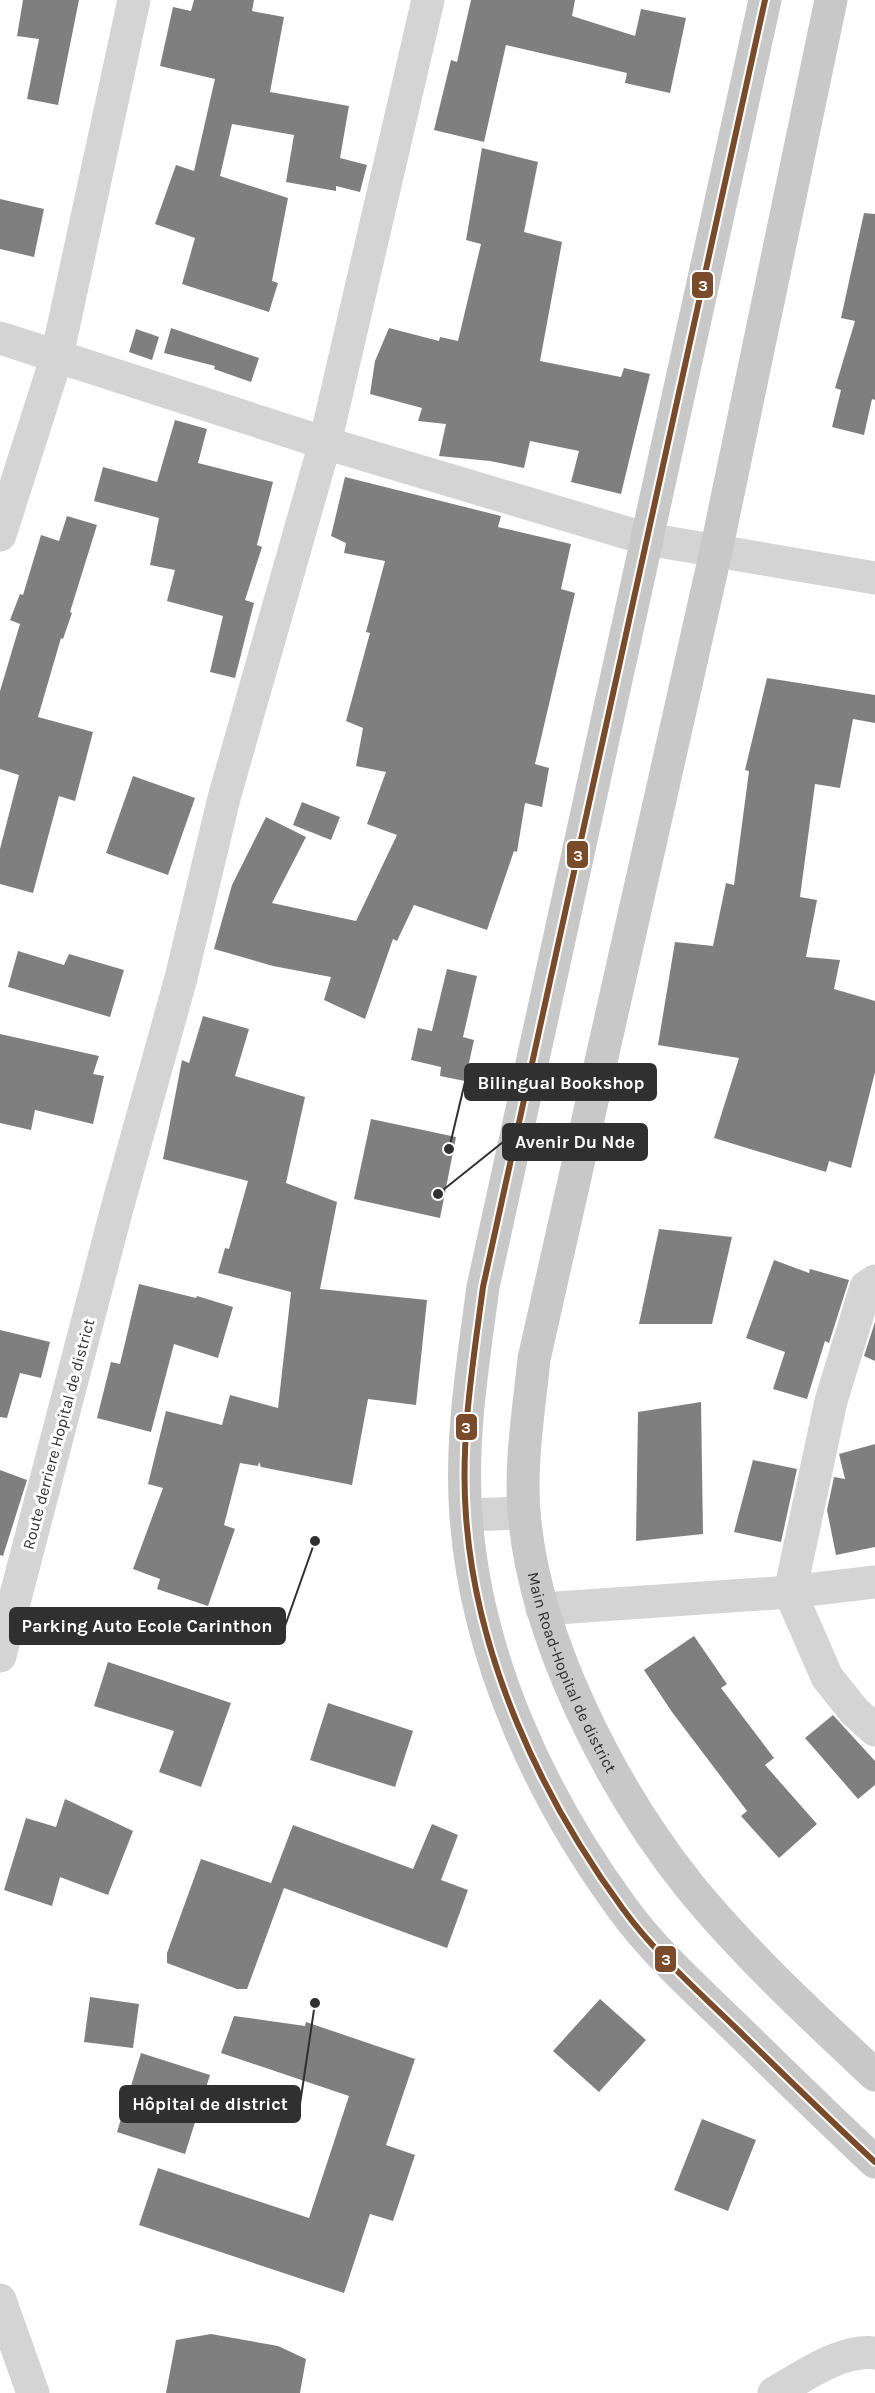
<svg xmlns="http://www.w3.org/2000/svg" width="875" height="2393" viewBox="0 0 875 2393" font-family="Karla,sans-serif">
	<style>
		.building { fill: #7f7f7f }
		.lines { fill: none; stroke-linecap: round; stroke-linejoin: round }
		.minor { stroke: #d4d4d4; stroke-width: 33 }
		.major { stroke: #c8c8c8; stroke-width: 33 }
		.bus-1-casing { stroke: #fff; stroke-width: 10 }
		.bus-1 { stroke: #7a4b2a; stroke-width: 6 }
		.labels { text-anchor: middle; stroke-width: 6; stroke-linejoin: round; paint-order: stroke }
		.street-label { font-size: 16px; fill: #303030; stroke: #fff }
		.leader { fill: none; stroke: #303030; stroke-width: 2 }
		.callout-dot { fill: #303030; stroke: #fff; stroke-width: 2 }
		.callout { fill: #303030; stroke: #303030; stroke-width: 2 }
		.callout-label { font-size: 18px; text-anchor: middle; font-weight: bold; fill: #fff }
		.line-badge { stroke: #fff; stroke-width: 2 }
		.badge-label { font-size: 16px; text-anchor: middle; font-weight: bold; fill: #fff }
	</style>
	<rect width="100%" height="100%" fill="#fff"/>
	<!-- building -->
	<path class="building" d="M 23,0 L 79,0 L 58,105 L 27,99 L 39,39 L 17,36 Z
		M 194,0 L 254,0 L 252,11 L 284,17 L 270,92 L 349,106 L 340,158 L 367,165 L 360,192 L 336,186 L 336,191 L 286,182 L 294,135 L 232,124 L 220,176 L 288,198 L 272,281 L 278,283 L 269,312 L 182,284 L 195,238 L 155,224 L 176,165 L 194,171 L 215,79 L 160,66 L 173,7 L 191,11 Z
		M 471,0 L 575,0 L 572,16 L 635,36 L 641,9 L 686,18 L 670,93 L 625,83 L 627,73 L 506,45 L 484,142 L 434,130 L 451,60 L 457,62 Z
		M 482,148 L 538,162 L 524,232 L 562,242 L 540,361 L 621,377 L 624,368 L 650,374 L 621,494 L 571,482 L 579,451 L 530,441 L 524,468 L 490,461 L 439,456 L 446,424 L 418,421 L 422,408 L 370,394 L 375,361 L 389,328 L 439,341 L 440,337 L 458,341 L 481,244 L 466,240 Z
		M 0,199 L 44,209 L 34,257 L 0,249 Z
		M 864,213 L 875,214 L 875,400 L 872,399 L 864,435 L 832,427 L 841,390 L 835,388 L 855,321 L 841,318 Z
		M 171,328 L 259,358 L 251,382 L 214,369 L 215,366 L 164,353 Z
		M 136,329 L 159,337 L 152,360 L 129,352 Z
		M 175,420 L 207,429 L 198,463 L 273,482 L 257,545 L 262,547 L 245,600 L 254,603 L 235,678 L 210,672 L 223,616 L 167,601 L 175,570 L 150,565 L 159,518 L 94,501 L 103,467 L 157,482 Z
		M 345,477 L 501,516 L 498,527 L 571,544 L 561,589 L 575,593 L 535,764 L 549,768 L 542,807 L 525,803 L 517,852 L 514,851 L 487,930 L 414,905 L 397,941 L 393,939 L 365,1019 L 324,1000 L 331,977 L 273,966 L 214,949 L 232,885 L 266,817 L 306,837 L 272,903 L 356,921 L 397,835 L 367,824 L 386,772 L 356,766 L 363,728 L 346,721 L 370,633 L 366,632 L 385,561 L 344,553 L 346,543 L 331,536 Z
		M 67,516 L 97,525 L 70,612 L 72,613 L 63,639 L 61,638 L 38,717 L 93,732 L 75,801 L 59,796 L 33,893 L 0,884 L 0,849 L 19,775 L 0,769 L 0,691 L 20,624 L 10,620 L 20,594 L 23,595 L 41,535 L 59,541 Z
		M 767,678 L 875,695 L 875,723 L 853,719 L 840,788 L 815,784 L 800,897 L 817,900 L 806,957 L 840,960 L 834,989 L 875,1001 L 875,1072 L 851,1168 L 829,1161 L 826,1172 L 714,1138 L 739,1058 L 658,1045 L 675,942 L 713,946 L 726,883 L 734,885 L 749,771 L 745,770 Z
		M 133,776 L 195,798 L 168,875 L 106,853 Z
		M 302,802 L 340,817 L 331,840 L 293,825 Z
		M 18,951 L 64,965 L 69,954 L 124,970 L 110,1017 L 8,987 Z
		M 447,969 L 477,976 L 463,1037 L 474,1040 L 465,1081 L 440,1076 L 441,1067 L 411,1060 L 418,1028 L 432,1031 Z
		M 203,1016 L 249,1029 L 235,1076 L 305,1097 L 286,1183 L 337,1202 L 320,1289 L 427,1300 L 416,1405 L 368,1399 L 352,1485 L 261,1467 L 259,1462 L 258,1466 L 240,1463 L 224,1525 L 235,1529 L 208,1606 L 157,1589 L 160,1579 L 133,1569 L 163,1488 L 148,1484 L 166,1411 L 222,1425 L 230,1395 L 278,1408 L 291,1292 L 218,1273 L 225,1248 L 229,1249 L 248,1181 L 163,1159 L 182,1060 L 189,1063 Z
		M 0,1034 L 99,1056 L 93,1074 L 104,1076 L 93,1124 L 35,1110 L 31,1130 L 0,1123 Z
		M 371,1119 L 456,1137 L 440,1218 L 354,1199 Z
		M 659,1229 L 732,1237 L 712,1324 L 639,1324 Z
		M 774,1260 L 809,1273 L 810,1269 L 849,1280 L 829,1343 L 825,1341 L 807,1399 L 773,1389 L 785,1352 L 746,1338 Z
		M 139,1284 L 196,1298 L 197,1296 L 233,1307 L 218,1358 L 174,1344 L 151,1432 L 97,1418 L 111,1362 L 120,1364 Z
		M 875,1322 L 875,1361 L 864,1356 Z
		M 0,1330 L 50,1342 L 41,1378 L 20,1373 L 7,1418 L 0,1417 Z
		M 701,1402 L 703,1534 L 636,1541 L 638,1412 Z
		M 875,1444 L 875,1547 L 836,1555 L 827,1510 L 834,1477 L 845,1479 L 839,1454 Z
		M 753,1460 L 797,1469 L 781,1542 L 734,1532 Z
		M 0,1470 L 27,1480 L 3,1556 L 0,1555 Z
		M 694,1636 L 727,1684 L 721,1688 L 774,1758 L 765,1765 L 817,1824 L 779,1858 L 741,1816 L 747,1811 L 672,1712 L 644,1670 Z
		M 108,1662 L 231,1703 L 201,1787 L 159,1772 L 174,1731 L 94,1706 Z
		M 328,1703 L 413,1731 L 395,1787 L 310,1760 Z
		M 833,1715 L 875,1761 L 875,1785 L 858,1799 L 805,1738 Z
		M 65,1799 L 133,1831 L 108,1895 L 60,1877 L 52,1906 L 4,1890 L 26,1818 L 56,1827 Z
		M 432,1824 L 458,1835 L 441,1880 L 468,1890 L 447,1948 L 284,1888 L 247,1989 L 237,1989 L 167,1963 L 167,1953 L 201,1859 L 271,1883 L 293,1825 L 413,1869 Z
		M 90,1997 L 139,2004 L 133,2048 L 84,2042 Z
		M 600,1999 L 646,2040 L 599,2092 L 553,2051 Z
		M 234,2016 L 305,2026 L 306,2022 L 415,2059 L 386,2145 L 415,2155 L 393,2221 L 370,2214 L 344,2293 L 139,2225 L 158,2168 L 309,2218 L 349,2096 L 221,2053 Z
		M 141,2053 L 210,2075 L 185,2154 L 117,2132 Z
		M 702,2119 L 756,2140 L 728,2211 L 674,2190 Z
		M 211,2334 L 278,2346 L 306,2359 L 300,2393 L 166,2393 L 176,2340 Z"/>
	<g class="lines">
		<!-- minor -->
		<path class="minor" d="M 428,0 L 325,443 L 647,539 L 875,578
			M 0,338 L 325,443 L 224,798 L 181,978 L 116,1212 L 0,1656
			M 0,535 L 57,356 L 134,0
			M 875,1281 L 866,1287 L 831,1401 L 790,1592 L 827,1677 L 854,1711 L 875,1730
			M 466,1515 L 524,1513
			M 542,1609 L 790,1592 L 875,1582
			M 0,2300 L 33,2393
			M 774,2393 C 803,2377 840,2349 875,2353"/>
		<!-- major -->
		<g class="major">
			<path d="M 765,0 L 483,1287 C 473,1363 460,1440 466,1516 C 476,1657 540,1796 623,1909 C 654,1952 701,1994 739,2031 C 784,2075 829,2119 875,2162"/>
			<path id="s1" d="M 831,0 L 716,551 L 534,1359 C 529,1409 520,1462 524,1512 C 534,1638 612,1790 691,1888 C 746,1955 812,2016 875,2075"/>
		</g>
		<defs>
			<path id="bus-1" d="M 765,0 L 483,1287 C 473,1363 460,1440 466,1516 C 476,1657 540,1796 623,1909 C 654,1952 701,1994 739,2031 C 784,2075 829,2119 875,2162"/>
		</defs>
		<!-- bus-1 casing -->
		<use href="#bus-1" class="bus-1-casing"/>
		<!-- bus-1 -->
		<use href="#bus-1" class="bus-1"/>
	</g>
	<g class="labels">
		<!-- street labels -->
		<g class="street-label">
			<text transform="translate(58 1434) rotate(-75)" y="6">Route derriere Hopital de district</text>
			<text dy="6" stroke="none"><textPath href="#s1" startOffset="1713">Main Road-Hopital de district</textPath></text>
		</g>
	</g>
	<!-- callouts -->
	<path class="leader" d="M449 1149L465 1082M438 1194L503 1142M315 1541L285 1626M315 2003L300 2104"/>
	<g class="callout-dot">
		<circle cx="449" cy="1149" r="6"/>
		<circle cx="438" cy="1194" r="6"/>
		<circle cx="315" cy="1541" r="6"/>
		<circle cx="315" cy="2003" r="6"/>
	</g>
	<g class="callout">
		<rect x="465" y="1064" width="191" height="36" rx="6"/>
		<rect x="503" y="1124" width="144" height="36" rx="6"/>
		<rect x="10" y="1608" width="275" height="36" rx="6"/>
		<rect x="120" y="2086" width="180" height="36" rx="6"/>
	</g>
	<g class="callout-label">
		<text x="561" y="1089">Bilingual Bookshop</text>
		<text x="575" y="1148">Avenir Du Nde</text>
		<text x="147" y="1632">Parking Auto Ecole Carinthon</text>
		<text x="210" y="2110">Hôpital de district</text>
	</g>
	<g class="line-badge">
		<rect x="691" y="271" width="23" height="28" rx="6" fill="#7a4b2a"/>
		<rect x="566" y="840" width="23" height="29" rx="6" fill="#7a4b2a"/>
		<rect x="455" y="1413" width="23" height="28" rx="6" fill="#7a4b2a"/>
		<rect x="654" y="1945" width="23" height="28" rx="6" fill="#7a4b2a"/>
	</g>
	<g class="badge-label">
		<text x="703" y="291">3</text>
		<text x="578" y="861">3</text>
		<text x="466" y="1433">3</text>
		<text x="666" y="1965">3</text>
	</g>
</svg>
